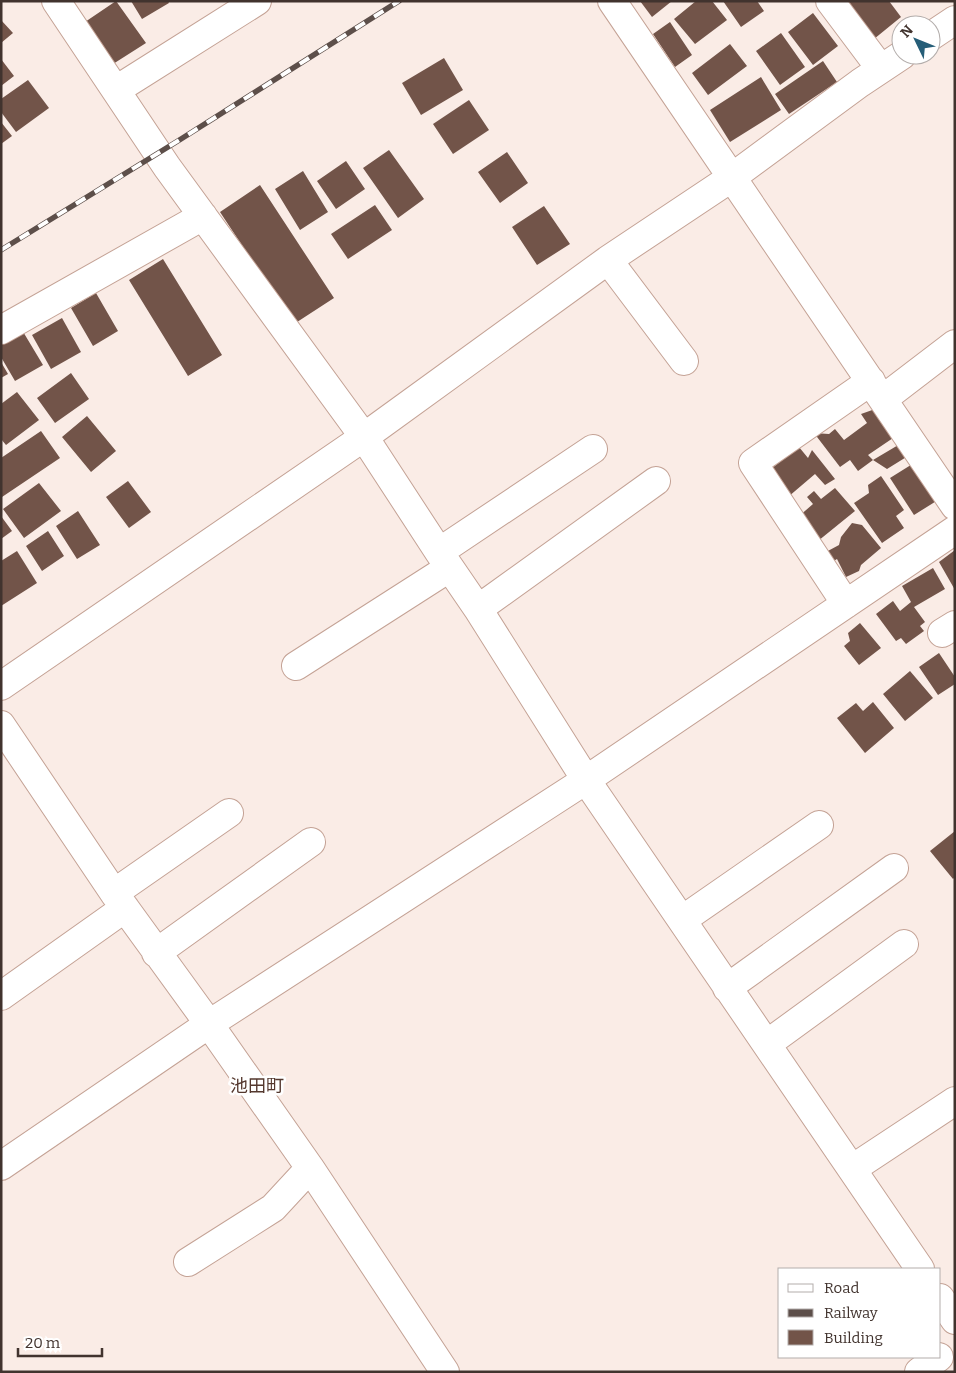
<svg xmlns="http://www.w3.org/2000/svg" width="956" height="1373" viewBox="0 0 956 1373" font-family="Bitter,'Noto Sans JP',serif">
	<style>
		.building { fill: #725449 }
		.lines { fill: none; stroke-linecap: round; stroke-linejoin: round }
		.minor-casing { stroke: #c4a295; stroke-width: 30 }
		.minor { stroke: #fff; stroke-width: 28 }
		.rail-casing { stroke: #5d4f4a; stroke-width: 5.5 }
		.rail { stroke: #fff; stroke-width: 4; stroke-dasharray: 11; stroke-linecap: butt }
		.labels { text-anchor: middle; stroke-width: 5; stroke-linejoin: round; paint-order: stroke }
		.quarter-label { font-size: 18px; fill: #54382e; stroke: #fff }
	</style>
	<rect width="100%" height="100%" fill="#faece6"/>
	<!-- building -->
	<path class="building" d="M 116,1 L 146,43 L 113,64 L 85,22 Z
		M 131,1 L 168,1 L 169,3 L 142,19 Z
		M 640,1 L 672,1 L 652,17 Z
		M 696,1 L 712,1 L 727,20 L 695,44 L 674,19 Z
		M 723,1 L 757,1 L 764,11 L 741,27 Z
		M 844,1 L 889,1 L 901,17 L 874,39 Z
		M 813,13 L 838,46 L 813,65 L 788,32 Z
		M 1,20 L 13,33 L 1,43 Z
		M 670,22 L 692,55 L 675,67 L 653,34 Z
		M 781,33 L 805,67 L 780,85 L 756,51 Z
		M 730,44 L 747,66 L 708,95 L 692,73 Z
		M 444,58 L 463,90 L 421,115 L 402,83 Z
		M 1,59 L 14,76 L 1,86 Z
		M 823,61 L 837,82 L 789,114 L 775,94 Z
		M 761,77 L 781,110 L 730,142 L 710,110 Z
		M 28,80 L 49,108 L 16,132 L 1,112 L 1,99 Z
		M 469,100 L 489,130 L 453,154 L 433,124 Z
		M 1,122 L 12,136 L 1,144 Z
		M 389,150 L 424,199 L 398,218 L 363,168 Z
		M 507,152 L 528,183 L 500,203 L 478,172 Z
		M 346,161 L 365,189 L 336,209 L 317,181 Z
		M 303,171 L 328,212 L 300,230 L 275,189 Z
		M 260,185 L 334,298 L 294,324 L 220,212 Z
		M 375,205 L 392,230 L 348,259 L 331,234 Z
		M 544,206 L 570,244 L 537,265 L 512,227 Z
		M 163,259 L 222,355 L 188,376 L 129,280 Z
		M 96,293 L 118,331 L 93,346 L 71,308 Z
		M 62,318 L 81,352 L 51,369 L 32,335 Z
		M 19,325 L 43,365 L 15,381 L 1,357 L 1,335 Z
		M 1,362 L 8,374 L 1,378 Z
		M 71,373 L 89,399 L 55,423 L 37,398 Z
		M 17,392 L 39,420 L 6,445 L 1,439 L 1,404 Z
		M 878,408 L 896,436 L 868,455 L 873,460 L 900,444 L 908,456 L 887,469 L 873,460 L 858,471 L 850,460 L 840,467 L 814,433 L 829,434 L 835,429 L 844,440 L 867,423 L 861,414 Z
		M 87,416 L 116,451 L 91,472 L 62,437 Z
		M 41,431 L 60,458 L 2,497 L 1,458 Z
		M 799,447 L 808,458 L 812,450 L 835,479 L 825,485 L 815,474 L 788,497 L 767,472 Z
		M 914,463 L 938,500 L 914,515 L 890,478 Z
		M 881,476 L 904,510 L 896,516 L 904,528 L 882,543 L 854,503 L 869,493 L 868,485 Z
		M 128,481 L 151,512 L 129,528 L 106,497 Z
		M 39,483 L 61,511 L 24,538 L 3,509 Z
		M 835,488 L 855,511 L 818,541 L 798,517 L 813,504 L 807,497 L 814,491 L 821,499 Z
		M 78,511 L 100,545 L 77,559 L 56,526 Z
		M 1,516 L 12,531 L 1,539 Z
		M 852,523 L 862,525 L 881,548 L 861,565 L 859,571 L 846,577 L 837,559 L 832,562 L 826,552 L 839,545 L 841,537 Z
		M 48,531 L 64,556 L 42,571 L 26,546 Z
		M 955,550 L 955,590 L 939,562 Z
		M 17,551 L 37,583 L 1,606 L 1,561 Z
		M 933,568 L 945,589 L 914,607 L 925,622 L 920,626 L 924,631 L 906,644 L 901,638 L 896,641 L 876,614 L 893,601 L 900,611 L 911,602 L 902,586 Z
		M 860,623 L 881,648 L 859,665 L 844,646 L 850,641 L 848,633 Z
		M 939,653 L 955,677 L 955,684 L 938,695 L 919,667 Z
		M 910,671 L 933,698 L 905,721 L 883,694 Z
		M 873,702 L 894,728 L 865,753 L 837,718 L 856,703 L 863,711 Z
		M 955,831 L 955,877 L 953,879 L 930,851 Z"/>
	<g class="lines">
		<defs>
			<path id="minor" d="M 56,1 L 167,167 L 364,437 L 439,552 L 478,609 L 586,780 L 920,1269
				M 612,1 L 955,506
				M 830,1 L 881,69
				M 931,36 L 955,20
				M 116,90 L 257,1
				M 608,260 L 684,361
				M 1,330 L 203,216
				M 883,399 L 955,344
				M 439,552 L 593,449
				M 846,604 L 753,463 L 871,381
				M 478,609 L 656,481
				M 942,633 L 955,625
				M 296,666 L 449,568
				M 1,686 L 364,437 L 608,260 L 731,178 L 860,83 L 902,55
				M 1,725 L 114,893 L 209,1024 L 310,1168 L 445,1372
				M 114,893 L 229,813
				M 682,920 L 819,825
				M 156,953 L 311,842
				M 727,988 L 894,868
				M 1,996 L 125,908
				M 767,1044 L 904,944
				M 1,1166 L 209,1024 L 586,780 L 955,530
				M 852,1169 L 955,1101
				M 188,1262 L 273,1208 L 310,1168
				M 940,1298 L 955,1320
				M 919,1372 L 939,1357"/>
		</defs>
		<!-- minor casing -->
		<use href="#minor" class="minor-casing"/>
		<!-- minor -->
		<use href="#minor" class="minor"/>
		<defs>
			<path id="rail" d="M 1,250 L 181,139 L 399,1"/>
		</defs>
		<!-- rail casing -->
		<use href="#rail" class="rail-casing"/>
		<!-- rail -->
		<use href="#rail" class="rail"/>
	</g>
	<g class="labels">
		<!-- quarter labels -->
		<g class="quarter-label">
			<text x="257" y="1092">池田町</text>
		</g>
	</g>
	<!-- border -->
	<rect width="956" height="1373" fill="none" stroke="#41332e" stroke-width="5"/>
	<!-- legend -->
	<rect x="778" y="1268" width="162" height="90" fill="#ffffff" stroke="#b3adab"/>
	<rect x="788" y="1284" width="25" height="8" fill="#ffffff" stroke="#b3adab"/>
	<text x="824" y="1293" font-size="15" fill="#41332e">Road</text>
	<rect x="788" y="1309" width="25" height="8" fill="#5d4f4a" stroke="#b3adab"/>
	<text x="824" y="1318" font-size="15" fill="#41332e">Railway</text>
	<rect x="788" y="1330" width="25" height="15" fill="#725449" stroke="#b3adab"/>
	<text x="824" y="1343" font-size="15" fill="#41332e">Building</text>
	<!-- north arrow -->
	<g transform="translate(916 40) rotate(313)"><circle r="24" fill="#ffffff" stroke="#b3adab"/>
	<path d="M0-4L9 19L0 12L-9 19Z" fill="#265e78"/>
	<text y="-8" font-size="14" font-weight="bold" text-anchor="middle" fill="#41332e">N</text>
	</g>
	<!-- scale -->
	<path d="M18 1348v8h84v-8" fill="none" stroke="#41332e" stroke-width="2.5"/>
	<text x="25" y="1348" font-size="15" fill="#41332e" stroke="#ffffff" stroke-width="4" paint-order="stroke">20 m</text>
</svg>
